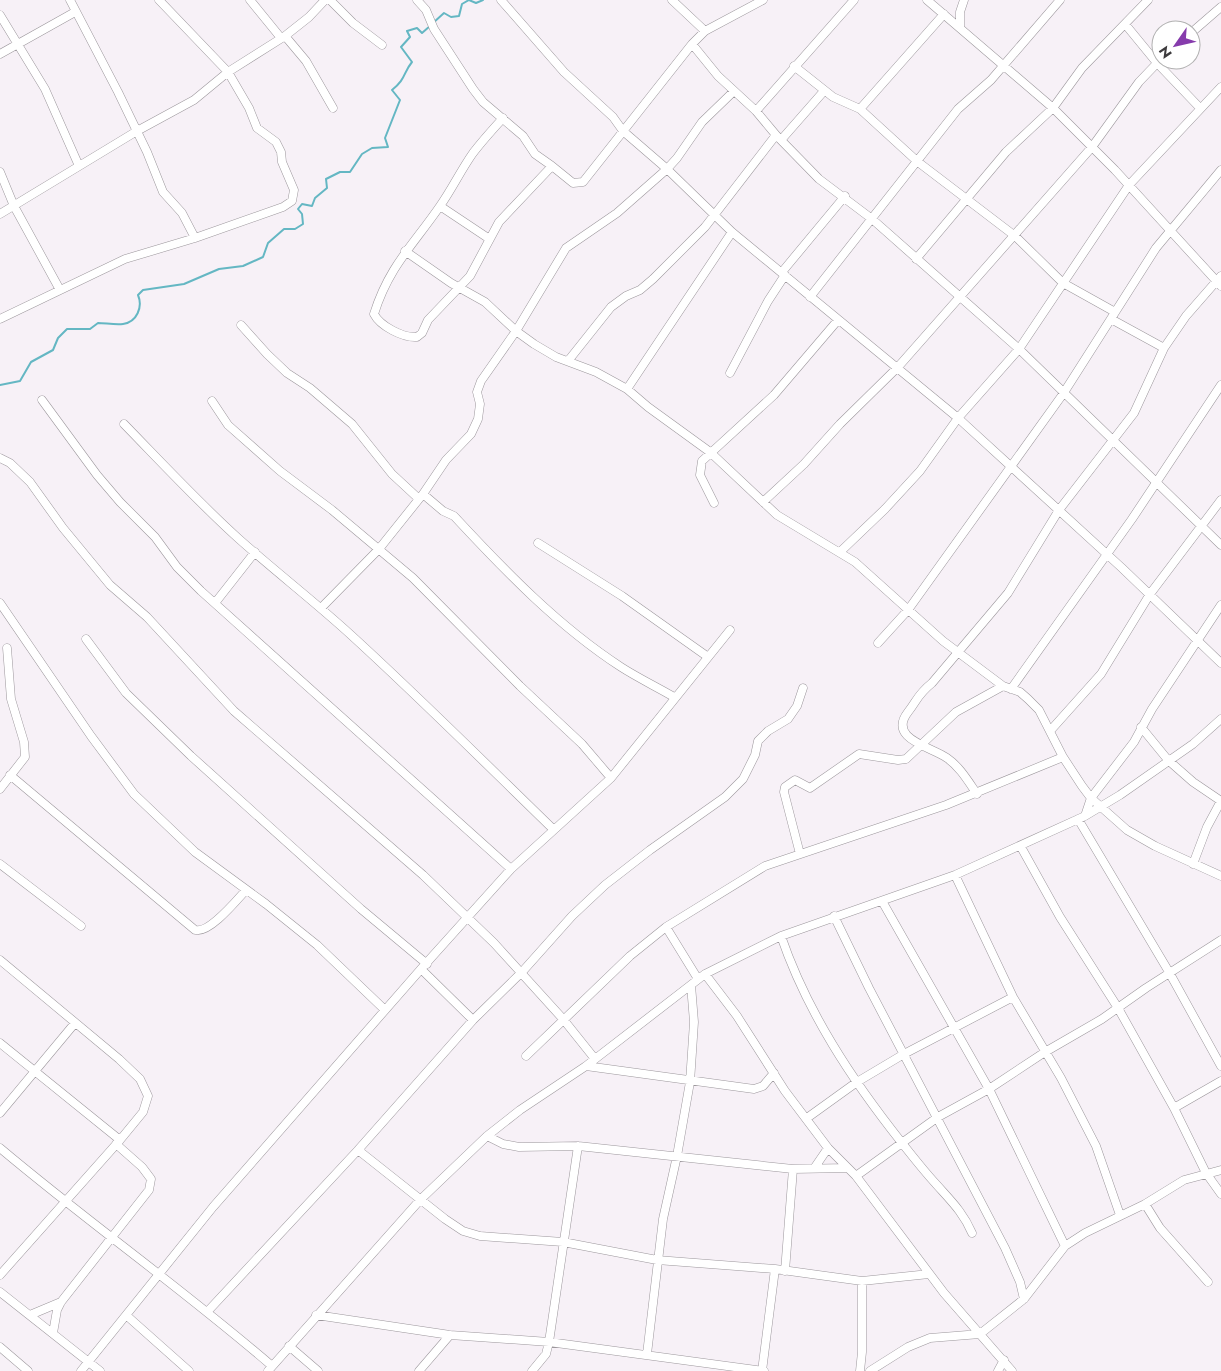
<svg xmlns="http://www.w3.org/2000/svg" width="1221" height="1371" viewBox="0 0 1221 1371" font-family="Jost,sans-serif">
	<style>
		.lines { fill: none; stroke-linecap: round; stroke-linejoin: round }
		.stream { stroke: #64b7c3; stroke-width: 2 }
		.street-casing { stroke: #9c979c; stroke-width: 9 }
		.street { stroke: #fff; stroke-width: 8 }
	</style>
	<rect width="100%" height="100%" fill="#f7f1f7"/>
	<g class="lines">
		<!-- stream -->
		<path class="stream" d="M 433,23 L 444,13 L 451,17 L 459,16 L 462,4 L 469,0 L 476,3 L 483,0
			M 0,385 L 20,381 L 31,362 L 53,350 L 58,338 L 67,329 L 90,329 L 98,323 C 105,323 115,325 123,324 C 137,322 143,307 138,295 L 143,290 L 184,284 L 219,269 L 243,266 L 263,257 L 268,243 L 284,229 L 295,229 L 303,224 L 302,214 L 298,209 L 302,204 L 312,206 L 315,198 L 327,188 L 326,179 L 340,172 L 350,172 L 362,154 L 372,148 L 388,147 L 385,138 L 400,100 L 392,90 C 406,79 403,73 412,62 L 401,47 L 410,37 L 407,31 L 417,28 L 422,33 L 430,26"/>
		<defs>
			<path id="street" d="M 70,0 L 118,92 L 147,152 L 163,192 L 182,213 L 195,238
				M 250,0 L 281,38
				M 330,0 L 353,23 L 382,45
				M 417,0 L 426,10 L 434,29 L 473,89 L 483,102 L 523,136 L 535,154 L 552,166
				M 501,0 L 564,72 L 613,117 L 623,131 L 667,169 L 732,232 L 958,418 L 1122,568 L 1221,663
				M 672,0 L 705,31
				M 927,0 L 1053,108 L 1115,170 L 1221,286
				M 944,14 L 860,109 L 918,162 L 1015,236 L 1063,283 L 1115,312
				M 0,15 L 45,89 L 79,166
				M 1125,24 L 1157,63 L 1200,108
				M 960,26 L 960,12 L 964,0
				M 1191,33 L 1221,7
				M 285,36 L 306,61 L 333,108
				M 692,44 L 718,76 L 756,111 L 776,135 L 819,179 L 872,219 L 1019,349 L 1221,545
				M 0,54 L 75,12
				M 794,66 L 833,97 L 860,109
				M 756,111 L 854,0
				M 503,118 C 493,129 482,141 473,153 C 461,170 452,189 440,206 C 414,244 389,266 374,314 C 380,326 403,338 417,337 L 422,333 L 428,320 L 470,276 L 499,222 L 552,166 L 573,183 L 583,182 L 692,44 L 705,31 L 763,0
				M 781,140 L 824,91
				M 0,172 L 14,206 L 60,290
				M 440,206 L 488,238
				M 0,214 L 137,131 L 194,100 L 228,72 L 285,36 L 309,17 L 325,0
				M 405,251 L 451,283 L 485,302 L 516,331 L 534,344 L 556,357 L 596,372 L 627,389 L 648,407 L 710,452 L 777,515 L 855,562 L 943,641 L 1003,686 L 1020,692 L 1028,699 L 1039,710 L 1063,757 L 1082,786 L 1091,798 L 1127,830 L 1155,846 L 1221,876
				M 916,259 L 1006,152 L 1053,108 L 1082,68 L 1148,0
				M 782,272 L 845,196
				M 810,297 L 958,109 L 991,80 L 1060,0
				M 0,319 L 125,259 L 195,238 L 283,207 L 292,201 L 294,190 L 282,162 L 281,152 L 276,142 L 257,128 L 249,108 L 228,72 L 159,0
				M 1111,319 L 1164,348
				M 241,325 L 267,354 L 287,373 L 310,388 L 352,424 L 392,474 L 419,499
				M 568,361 L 611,307 L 626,296 L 640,290 L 653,279 L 705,227 L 776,135
				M 730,373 L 768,301 L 785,275
				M 627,389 L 732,232
				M 42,400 L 97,475 L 120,502 L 155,537 L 177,567 L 201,591 L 511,869
				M 212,401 L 228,425 L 280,471 L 332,510 L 413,578 L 520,686 L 582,744 L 611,778
				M 124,424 C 162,463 199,503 239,539 C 276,572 315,602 351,635 C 420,698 486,764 553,829
				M 0,458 L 10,463 L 30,482 L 63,528 L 110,585 L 147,617 L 234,711 L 423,875 L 494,943 L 563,1019 L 595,1059
				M 423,494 L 443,511 L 454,516 C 505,571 558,626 621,667 C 638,678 657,687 674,697
				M 763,502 L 804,464 L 840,424 L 898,367 L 1092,147 L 1139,82 L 1161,59
				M 714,503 L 700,475 L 702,461 L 774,395 L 838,320
				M 538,543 L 622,596 L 708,657
				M 840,552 L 885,509 L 920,471 L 958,418 L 1019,349 L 1129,185 L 1221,87
				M 0,603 L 91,736 L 134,794 L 195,852 L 266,904 L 317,945 L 385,1010
				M 215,603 L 255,552
				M 321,608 L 379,549 L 423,494 L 446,460 L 471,434 L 478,419 L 480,404 L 477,392 L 481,381 L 516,331 L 566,248 L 617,213 L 667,169 L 677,158 L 702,122 L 733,92
				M 86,639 L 126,693 L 191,756 L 361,909 L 427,964
				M 878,643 L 908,610 L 1063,394 L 1156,248 L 1221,170
				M 1011,689 L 1132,519 L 1221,385
				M 1141,727 L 1168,760 L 1193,782 L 1221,801
				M 1050,731 L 1101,674 L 1150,594 L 1221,500
				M 10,775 L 195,930 C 209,934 236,901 246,890
				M 0,789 L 25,757 L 24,742 L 11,699 L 7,648
				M 977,794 C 968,781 960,767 947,758 C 932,747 887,739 908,712 C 918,699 918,694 932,683 L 1008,593 L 1059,510 L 1134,413 L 1164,348 L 1186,316 L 1221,276
				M 1085,816 L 1091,798 L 1134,742 L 1152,709 L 1221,605
				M 1078,819 L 1169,972 L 1221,1066
				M 1021,847 L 1060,917 L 1118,1008 L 1174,1108 L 1206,1173 L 1221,1194
				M 800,854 L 784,792 L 785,787 L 795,780 L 810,788 L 859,754 L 898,760 L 906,759 L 956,712 L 1003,686
				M 0,864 L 81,926
				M 1193,864 L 1207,827 L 1221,801
				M 955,875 L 1013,997 L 1061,1078 L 1096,1146 L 1120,1215
				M 834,916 L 869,988 L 1005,1248 L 1020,1282 L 1024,1299
				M 666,927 L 698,979
				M 781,936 C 807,1012 852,1080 902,1143 C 913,1157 924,1171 936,1184 C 951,1201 963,1212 972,1233
				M 0,960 L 119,1059 L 140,1079 L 148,1096 L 143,1112 L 120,1140 L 0,1275
				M 421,969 L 473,1020
				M 705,974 L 737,1016 L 785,1091 L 828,1148 L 856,1176 L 944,1293 L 1012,1371
				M 0,1043 L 120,1140
				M 526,1056 L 630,956 L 666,927 L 765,866 L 946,805 L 1063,757
				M 586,1066 L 754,1089 L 763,1086 L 774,1073
				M 1174,1108 L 1221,1081
				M 0,1113 L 75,1023
				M 807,1118 L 857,1082 L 904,1054 L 1013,997
				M 487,1136 L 503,1144 L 519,1147 L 578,1146 L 793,1169 L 847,1168
				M 0,1148 C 89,1223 184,1290 272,1366
				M 358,1150 L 445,1219 L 463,1231 L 480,1236 L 563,1242 L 657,1260 L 775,1269 L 862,1281 L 929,1274
				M 815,1167 L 828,1148
				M 856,1176 L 938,1117 L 989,1089 L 1045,1052 L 1102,1019 L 1146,988 L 1221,940
				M 1145,1204 L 1184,1180 L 1221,1170
				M 1065,1246 L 1085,1233 L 1145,1204 L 1160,1228 L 1208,1282
				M 785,1271 L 793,1169
				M 0,1292 L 100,1371
				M 208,1311 L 358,1150 L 473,1020 L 522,972 L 572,916 L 605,885 L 650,850 L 725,797 L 743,779 L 755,755 L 758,741 L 768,731 L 788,719 L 797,706 L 803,688
				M 30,1315 L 61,1302
				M 126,1315 L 189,1371
				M 316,1315 L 450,1335 L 549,1342 L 764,1371
				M 53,1333 L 57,1310 L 61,1302 L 149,1190 L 151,1179 L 142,1167 L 116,1144
				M 289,1346 L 318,1371
				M 0,1347 L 28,1371
				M 647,1354 L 663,1219 L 677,1156 L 690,1082 L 694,1022 L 691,985
				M 81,1371 L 213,1207 L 421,969 L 511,869 L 611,778 L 730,630
				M 268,1371 L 420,1200 L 487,1136 L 520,1110 L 586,1066 L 705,974 L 781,936 L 955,875 L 1085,816 L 1120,795 L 1193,744 L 1221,719
				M 419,1371 L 450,1335
				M 532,1371 L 546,1354 L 549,1342 L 578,1146
				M 762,1371 L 775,1269
				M 860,1371 L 862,1352 L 862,1281
				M 870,1371 L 908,1347 L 930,1338 L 980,1334 L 1024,1299 L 1065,1246 L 989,1089 L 882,901
				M 998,1371 L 1004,1360"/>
		</defs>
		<!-- street casing -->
		<use href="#street" class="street-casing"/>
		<!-- street -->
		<use href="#street" class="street"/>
	</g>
	<!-- north arrow -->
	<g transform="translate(1176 45) rotate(236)"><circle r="24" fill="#ffffff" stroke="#b1b1b1"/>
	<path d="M0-4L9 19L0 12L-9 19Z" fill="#863bac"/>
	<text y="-8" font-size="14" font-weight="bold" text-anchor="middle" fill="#3d3b3d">N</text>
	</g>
</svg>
